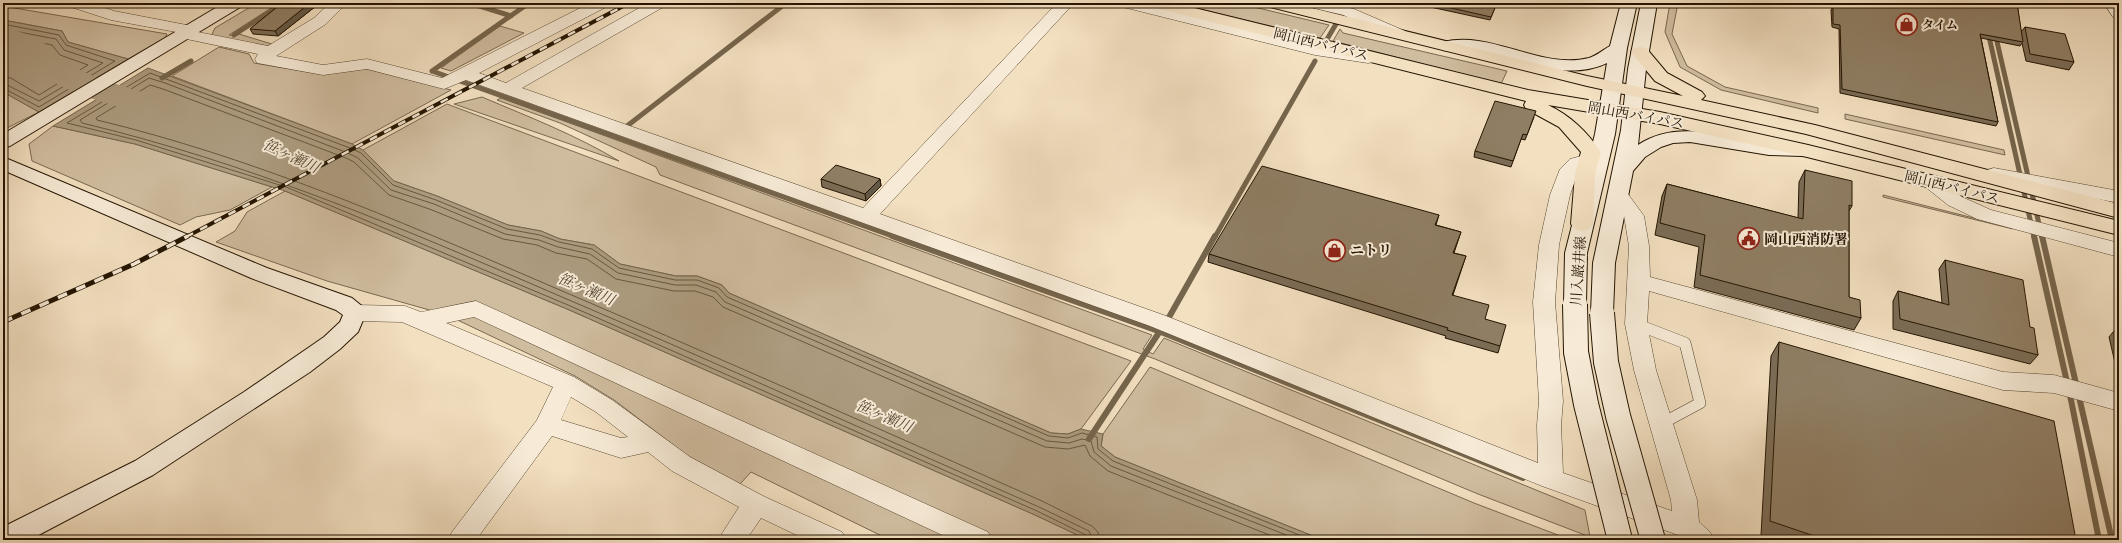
<svg xmlns="http://www.w3.org/2000/svg" width="2122" height="543" viewBox="0 0 2122 543" font-family="'Old Standard TT','Noto Serif JP',serif">
	<style>
		.green { fill: #d0bda0; stroke: #7a6850 }
		.water { fill: #ac9b7f; stroke: #75654c }
		.lines { fill: none; stroke-linecap: round; stroke-linejoin: round }
		.shore { stroke: #685840; stroke-width: 1 }
		.stream-far1 { stroke: #75654c; stroke-width: 5 }
		.stream { stroke: #75654c; stroke-width: 6 }
		.river { fill: #ac9b7f; fill-rule: evenodd }
		.lane-casing { stroke: #574730; stroke-width: 12 }
		.street-casing { stroke: #574730; stroke-width: 1 }
		.secondary-casing { stroke: #231400; stroke-width: 2 }
		.highway-casing { stroke: #231400; stroke-width: 2 }
		.lane { stroke: #f7ebd7; stroke-width: 11 }
		.street { fill: #f7ebd7; fill-rule: evenodd }
		.secondary { fill: #f7ebd7; fill-rule: evenodd }
		.highway { fill: #f3e0c1; fill-rule: evenodd }
		.rail-far1-casing { stroke: #231400; stroke-width: 4 }
		.rail-casing { stroke: #231400; stroke-width: 5 }
		.rail-far1 { stroke: #f7ebd7; stroke-width: 2.5; stroke-dasharray: 8; stroke-linecap: butt }
		.rail { stroke: #f7ebd7; stroke-width: 3.5; stroke-dasharray: 10; stroke-linecap: butt }
		.secondary-bridge-casing { stroke: #231400; stroke-width: 26; stroke-linecap: butt }
		.secondary-bridge { stroke: #f7ebd7; stroke-width: 24 }
		.wall { fill: #7b6c56; stroke: #231400 }
		.shaded-wall { fill: #645846; stroke: #231400 }
		.building { fill: #8f7e64; stroke: #231400 }
		.labels { text-anchor: middle; stroke-width: 4; stroke-linejoin: round; paint-order: stroke }
		.far-poi-label { font-size: 12px; font-weight: bold; fill: #231400; stroke: #f7ebd7; text-anchor: start }
		.street-label { font-size: 14px; fill: #231400; stroke: #f7ebd7 }
		.poi-label { font-size: 14px; font-weight: bold; fill: #231400; stroke: #f7ebd7; text-anchor: start }
		.water-label { font-size: 15px; font-style: italic; fill: #5a4a33; stroke: #f7ebd7 }
	</style>
	<rect width="100%" height="100%" fill="#f3e0c1"/>
	<filter id="stains"><feTurbulence type="fractalNoise" baseFrequency=".005" numOctaves="4"/><feColorMatrix values="0 0 0 0 .2 0 0 0 0 .09 0 0 0 0 .02 0 0 0 .5 -.17"/></filter>
	<radialGradient id="worn" r=".72"><stop offset=".6" stop-color="#630" stop-opacity="0"/><stop offset="1" stop-color="#630" stop-opacity=".3"/></radialGradient>
	<!-- green -->
	<path class="green" d="M 257,3 L 279,3 L 229,35 L 235,36 L 239,34 L 275,45 L 272,47 L 211,36 L 215,28 Z
		M 1175,3 L 1246,3 L 1252,4 L 1250,6 L 1329,25 L 1320,38 Z
		M 1670,3 L 1678,3 L 1672,34 L 1687,66 L 1725,87 L 1818,108 L 1818,113 L 1721,90 L 1680,67 L 1665,32 Z
		M 3,6 L 167,34 L 165,38 L 128,59 L 68,42 L 62,31 L 3,20 Z
		M 500,26 L 524,33 L 451,71 L 441,68 Z
		M 1340,29 L 1343,33 L 1507,71 L 1501,84 L 1333,41 Z
		M 219,47 L 249,54 L 254,63 L 320,74 L 363,68 L 451,90 L 352,144 L 172,76 Z
		M 3,87 L 5,93 L 39,112 L 3,130 Z
		M 482,97 C 529,117 576,135 619,161 L 454,104 Z
		M 501,98 L 1152,335 L 1143,349 L 1153,354 L 1164,338 L 1585,510 L 1590,537 L 1478,494 L 1155,359 L 660,175 L 656,167 L 560,123 L 497,100 Z
		M 447,104 L 1131,361 L 1081,429 L 1068,434 L 1051,433 L 729,293 L 722,285 L 697,276 L 676,276 L 620,264 L 594,245 L 560,239 L 541,231 L 508,225 L 437,196 L 394,181 L 363,150 Z
		M 1845,114 L 2004,150 L 2005,155 L 1845,119 Z
		M 53,126 L 135,144 L 272,187 L 230,210 L 196,217 L 180,225 L 32,161 L 29,144 Z
		M 285,191 L 567,309 L 1035,515 L 1088,540 L 890,540 L 751,472 L 740,484 L 688,456 L 614,400 L 575,376 L 447,315 L 327,281 L 216,242 L 235,231 L 247,212 Z
		M 1883,195 L 2013,228 L 2013,229 L 1883,197 Z
		M 1150,367 L 1474,503 L 1571,540 L 1323,540 L 1115,457 L 1101,446 L 1103,434 Z"/>
	<!-- water -->
	<path class="water" d="M 3,20 L 62,31 L 68,42 L 128,59 L 39,112 L 5,93 L 3,87 Z
		M 148,68 L 352,144 L 363,150 L 394,181 L 437,196 L 508,225 L 541,231 L 560,239 L 594,245 L 620,264 L 676,276 L 697,276 L 722,285 L 729,293 L 1051,433 L 1068,434 L 1081,429 L 1103,434 L 1101,446 L 1115,457 L 1323,540 L 1088,540 L 1035,515 L 567,309 L 285,191 L 135,144 L 53,126 Z"/>
	<g class="lines">
		<!-- shore -->
		<path class="shore" d="M 3,24 L 59,35 L 66,45 L 115,61 L 39,107 L 3,88
			M 3,29 L 56,39 L 64,50 L 103,63 L 39,101 L 3,83
			M 3,35 L 52,45 L 60,55 L 88,65 L 39,95 L 11,78 L 3,77
			M 1088,540 L 1086,535 L 1037,511 L 568,305 L 286,187 L 136,140 L 67,123 L 150,73 L 350,148 L 361,153 L 393,185 L 436,200 L 507,229 L 540,235 L 559,242 L 592,249 L 619,268 L 675,280 L 697,280 L 719,288 L 727,297 L 1049,436 L 1068,438 L 1082,433 L 1097,437 L 1098,449 L 1113,461 L 1312,540
			M 1093,540 L 1089,531 L 1039,507 C 878,436 717,363 555,294 C 400,227 246,162 82,123 L 80,120 L 149,78 L 165,83 L 348,153 L 358,158 L 391,190 L 434,204 L 505,234 L 539,240 L 558,247 L 590,254 L 618,273 L 675,285 L 696,285 L 716,292 L 725,302 L 1047,441 L 1069,443 L 1082,439 L 1091,441 L 1094,452 L 1111,466 L 1299,540
			M 1099,540 L 1098,532 L 1092,526 L 1042,501 C 875,427 708,353 539,281 C 395,219 251,157 97,120 L 96,118 L 150,85 L 163,89 L 346,158 L 354,162 L 389,195 L 432,210 L 503,239 L 537,245 L 556,253 L 587,259 L 616,279 L 674,291 L 695,291 L 713,297 L 723,307 L 1045,447 L 1068,449 L 1085,445 L 1090,456 L 1108,471 L 1282,540"/>
		<!-- stream-far1 -->
		<path class="stream-far1" d="M 470,3 L 511,16
			M 1988,32 L 2034,237
			M 1995,33 L 2042,237
			M 234,35 L 283,3
			M 1326,41 L 1336,24
			M 432,71 L 895,237
			M 432,71 L 529,3
			M 162,78 L 191,61
			M 627,126 L 786,3
			M 1215,237 L 1315,61"/>
		<!-- stream -->
		<path class="stream" d="M 892,236 L 1161,332 L 1523,478
			M 2034,236 L 2071,400 L 2099,540
			M 2042,236 L 2112,540
			M 1168,319 L 1215,236
			M 1089,439 L 1162,328"/>
		<!-- river -->
		<path class="river" d="M 3,26 L 40,39 L 66,63 L 97,78 L 170,101 L 175,108 L 170,115 L 159,118 C 129,110 67,94 44,76 C 26,63 26,54 3,45 Z"/>
		<defs>
			<path id="lane" d="M 1636,324 L 1685,343 L 1700,403 L 1661,424"/>
			<path id="street" d="M 66,3 L 90,3 L 114,11 L 197,27 L 199,30 L 198,32 L 268,46 L 314,18 L 330,3 L 347,3 L 326,24 L 276,56 L 323,65 L 367,59 L 442,78 L 590,3 L 610,3 L 608,6 L 479,73 L 506,83 L 648,3 L 667,3 L 665,6 L 522,88 L 863,208 L 1057,3 L 1074,3 L 880,214 L 1166,316 L 1538,463 L 1537,425 L 1539,401 L 1533,302 L 1539,245 L 1550,195 L 1560,169 L 1570,159 L 1589,154 L 1596,156 L 1598,160 L 1596,164 L 1584,167 L 1578,172 L 1570,195 L 1559,245 L 1555,302 L 1563,401 L 1561,425 L 1563,473 L 1672,511 L 1671,500 L 1634,370 L 1625,324 L 1629,246 L 1624,216 L 1608,194 L 1611,190 L 1618,188 L 1625,190 L 1644,216 L 1649,246 L 1650,277 L 2003,372 L 2054,375 L 2119,393 L 2119,411 L 2054,393 L 2003,390 L 1649,291 L 1647,324 L 1656,370 L 1697,500 L 1699,522 L 1710,532 L 1714,540 L 1683,540 L 1678,535 L 1542,486 L 1150,326 L 466,80 L 444,89 L 367,69 L 323,75 L 263,64 L 257,63 L 255,59 L 258,54 L 177,37 L 175,34 L 176,32 L 111,20 L 68,6 Z
				M 1117,3 L 1144,3 L 1315,45 L 1368,53 L 1374,54 L 1376,58 L 1374,62 L 1368,63 L 1315,55 L 1119,6 Z
				M 1303,3 L 1330,3 L 1354,9 L 1405,31 L 1407,34 L 1405,37 L 1393,37 L 1343,15 L 1305,6 Z
				M 2104,3 L 2119,3 L 2119,19 L 2113,17 Z
				M 1994,168 L 2119,191 L 2119,203 L 1987,178 L 1984,174 L 1987,170 Z
				M 1930,175 L 1937,177 L 1962,197 L 1991,210 L 2119,243 L 2119,257 L 1977,219 L 1948,205 L 1923,185 L 1920,181 L 1923,177 Z
				M 476,301 L 988,532 L 992,540 L 953,540 L 474,317 L 446,323 L 574,377 L 612,400 L 690,457 L 765,497 L 842,532 L 846,540 L 807,540 L 761,518 L 746,540 L 718,540 L 739,507 L 672,471 L 648,452 L 621,458 L 552,436 L 476,540 L 448,540 L 452,532 L 537,420 L 553,387 L 402,322 L 355,321 L 347,318 L 344,313 L 347,308 L 355,305 L 405,306 L 421,312 ZM 571,397 L 596,412 L 628,437 L 621,438 L 561,420 Z"/>
			<path id="secondary" d="M 224,3 L 244,3 L 242,6 L 10,146 L 3,148 L 3,134 Z
				M 1621,3 L 1637,3 L 1627,48 L 1615,134 L 1587,253 L 1586,304 L 1583,310 L 1575,312 L 1567,310 L 1564,304 L 1565,253 L 1595,134 L 1607,63 C 1567,82 1520,60 1480,52 C 1467,50 1455,53 1443,50 L 1440,46 L 1443,42 C 1492,30 1540,70 1589,58 C 1596,56 1603,50 1610,46 Z
				M 1641,3 L 1657,3 L 1646,69 L 1638,145 C 1677,119 1724,137 1767,143 C 1781,145 1796,142 1810,146 L 1813,150 L 1810,154 L 1803,156 L 1769,155 L 1690,142 L 1673,143 L 1661,147 L 1645,157 L 1633,171 L 1615,263 L 1613,313 L 1610,319 L 1602,321 L 1594,319 L 1591,313 L 1593,263 L 1621,130 L 1628,69 Z
				M 3,157 L 267,268 L 352,298 L 363,307 L 366,313 L 358,332 L 340,349 L 310,372 L 153,475 L 29,540 L 3,540 L 3,527 L 135,461 L 244,392 L 324,337 L 340,322 L 343,315 L 336,310 L 251,278 L 3,170 Z"/>
			<path id="highway" d="M 1146,3 L 1174,3 L 1528,90 L 1660,112 L 1808,145 L 2119,221 L 2119,235 L 1807,157 L 1660,124 L 1548,105 C 1571,116 1586,131 1601,152 L 1595,174 L 1593,224 L 1589,229 L 1582,231 L 1575,229 L 1571,224 L 1575,174 L 1581,152 L 1559,127 L 1526,109 L 1524,105 L 1526,101 L 1148,6 Z
				M 1264,3 L 1292,3 L 1587,76 L 1683,96 L 1655,81 L 1631,52 L 1634,48 L 1640,47 L 1646,48 L 1667,73 L 1702,92 L 1705,96 L 1701,100 L 1815,125 L 2119,204 L 2119,218 L 1806,134 L 1587,86 L 1266,6 Z"/>
		</defs>
		<!-- lane casing -->
		<use href="#lane" class="lane-casing"/>
		<!-- street casing -->
		<use href="#street" class="street-casing"/>
		<!-- secondary casing -->
		<use href="#secondary" class="secondary-casing"/>
		<!-- highway casing -->
		<use href="#highway" class="highway-casing"/>
		<!-- lane -->
		<use href="#lane" class="lane"/>
		<!-- street -->
		<use href="#street" class="street"/>
		<!-- secondary -->
		<use href="#secondary" class="secondary"/>
		<!-- highway -->
		<use href="#highway" class="highway"/>
		<defs>
			<path id="rail-far1" d="M 186,237 L 629,3"/>
			<path id="rail" d="M 3,322 L 134,264 L 188,236"/>
		</defs>
		<!-- rail-far1 casing -->
		<use href="#rail-far1" class="rail-far1-casing"/>
		<!-- rail casing -->
		<use href="#rail" class="rail-casing"/>
		<!-- rail-far1 -->
		<use href="#rail-far1" class="rail-far1"/>
		<!-- rail -->
		<use href="#rail" class="rail"/>
		<defs>
			<path id="secondary-bridge" d="M 1575,304 L 1576,352 L 1586,404 L 1620,540
				M 1602,313 L 1606,362 L 1618,416 L 1653,540"/>
		</defs>
		<!-- secondary-bridge casing -->
		<use href="#secondary-bridge" class="secondary-bridge-casing"/>
		<!-- secondary-bridge -->
		<use href="#secondary-bridge" class="secondary-bridge"/>
	</g>
	<!-- wall -->
	<path class="wall" d="M 282,3 L 314,3 L 316,6 L 278,36 L 253,34 L 250,29 Z
		M 1412,3 L 1497,3 L 1490,20 Z
		M 1838,3 L 2017,3 L 2021,32 L 2025,27 L 2074,62 L 2069,70 L 2026,61 L 2022,43 L 2020,46 L 1981,38 L 1998,122 L 1996,126 L 1840,93 L 1839,29 L 1832,27 L 1831,10 L 1833,6 L 1838,7 Z
		M 1534,117 L 1525,140 L 1521,139 L 1511,167 L 1474,157 L 1475,151 Z
		M 1805,170 L 1852,206 L 1849,211 L 1849,297 L 1861,318 L 1854,330 L 1694,287 L 1699,247 L 1655,235 L 1662,196 L 1667,184 L 1798,218 L 1799,182 Z
		M 821,179 L 880,179 L 881,186 L 866,201 L 822,187 Z
		M 1439,215 L 1436,225 L 1461,232 L 1454,253 L 1466,256 L 1453,295 L 1485,319 L 1500,346 L 1498,353 L 1445,338 L 1446,336 L 1208,262 L 1209,254 Z
		M 1945,260 L 2030,327 L 2038,355 L 2030,364 L 1893,329 L 1893,301 L 1898,291 L 1942,303 L 1939,269 Z
		M 2118,326 L 2119,326 L 2119,380 L 2109,337 Z
		M 1779,342 L 2076,540 L 1776,540 L 1761,535 L 1771,356 Z"/>
	<!-- shaded-wall -->
	<path class="shaded-wall" d="M 310,3 L 314,3 L 316,6 L 278,36 L 275,31 Z
		M 880,179 L 881,186 L 866,201 L 865,194 Z"/>
	<!-- building -->
	<path class="building" d="M 282,3 L 310,3 L 275,31 L 250,29 Z
		M 1429,3 L 1497,3 L 1491,17 Z
		M 1840,3 L 2017,3 L 2023,42 L 1980,34 L 1998,122 L 1842,89 L 1840,25 L 1833,24 L 1833,6 L 1840,7 Z
		M 2025,27 L 2065,34 L 2074,62 L 2030,54 Z
		M 1495,101 L 1536,111 L 1527,135 L 1523,134 L 1513,161 L 1475,151 Z
		M 836,165 L 880,179 L 865,194 L 821,179 Z
		M 1262,166 L 1439,215 L 1435,225 L 1461,232 L 1453,253 L 1466,256 L 1452,295 L 1489,305 L 1485,319 L 1506,325 L 1500,346 L 1447,330 L 1448,328 L 1209,254 Z
		M 1805,170 L 1852,181 L 1852,206 L 1849,205 L 1849,297 L 1860,300 L 1861,318 L 1700,275 L 1705,235 L 1660,223 L 1667,184 L 1803,219 Z
		M 1945,260 L 2023,280 L 2030,327 L 2034,328 L 2038,355 L 1900,319 L 1898,291 L 1949,305 Z
		M 1779,342 L 2054,421 L 2076,540 L 1826,540 L 1770,521 Z"/>
	<!-- icons -->
	<defs>
		<symbol id="shop-ring" viewBox="-11 -11 22 22"><circle r="9.5" fill="#f7ebd7" stroke="#8f2418" stroke-width="1.5"/><path d="M-5-2.5h2.3a2.7 3.5 0 0 1 5.4 0H5L5.5 6h-11ZM-1.5-2.5h3a1.5 2.3 0 0 0-3 0Z" fill="#8f2418"/></symbol>
		<symbol id="civic-ring" viewBox="-11 -11 22 22"><circle r="9.5" fill="#f7ebd7" stroke="#8f2418" stroke-width="1.5"/><path d="M-.6-6.5H3V-4.5H.6V-3L4-1V1h2V6H-6V1h2V-1L-.6-3ZM-1.2 2.5V6h2.4V2.5Z" fill="#8f2418"/></symbol>
	</defs>
	<g fill-rule="evenodd">
		<use href="#shop-ring" x="1894" y="12" width="25" height="25"/>
		<use href="#civic-ring" x="1736" y="226" width="25" height="25"/>
		<use href="#shop-ring" x="1322" y="238" width="25" height="25"/>
	</g>
	<g class="labels">
		<!-- far-poi labels -->
		<g class="far-poi-label">
			<text x="1922" y="29">タイム</text>
		</g>
		<!-- street labels -->
		<g class="street-label">
			<text transform="translate(1321 44) rotate(14)" y="5">岡山西バイパス</text>
			<text transform="translate(1636 115) rotate(10)" y="5">岡山西バイパス</text>
			<text transform="translate(1952 187) rotate(14)" y="5">岡山西バイパス</text>
			<text transform="translate(1578 271) rotate(-86)" y="5">川入巌井線</text>
		</g>
		<!-- poi labels -->
		<g class="poi-label">
			<text x="1764" y="244">岡山西消防署</text>
			<text x="1350" y="255">ニトリ</text>
		</g>
		<!-- water labels -->
		<g class="water-label">
			<text transform="translate(291 156) rotate(25)" y="5">笹ヶ瀬川</text>
			<text transform="translate(586 289) rotate(23)" y="5">笹ヶ瀬川</text>
			<text transform="translate(884 416) rotate(23)" y="5">笹ヶ瀬川</text>
		</g>
	</g>
	<!-- margin -->
	<rect width="2122" height="543" fill="none" stroke="#f3e0c1" stroke-width="16"/>
	<rect x="4" y="4" width="2114" height="535" fill="none" stroke="#231400" stroke-width="2"/>
	<rect x="8" y="8" width="2106" height="527" fill="none" stroke="#231400"/>
	<rect width="100%" height="100%" filter="url(#stains)"/>
	<rect width="100%" height="100%" fill="url(#worn)"/>
</svg>
